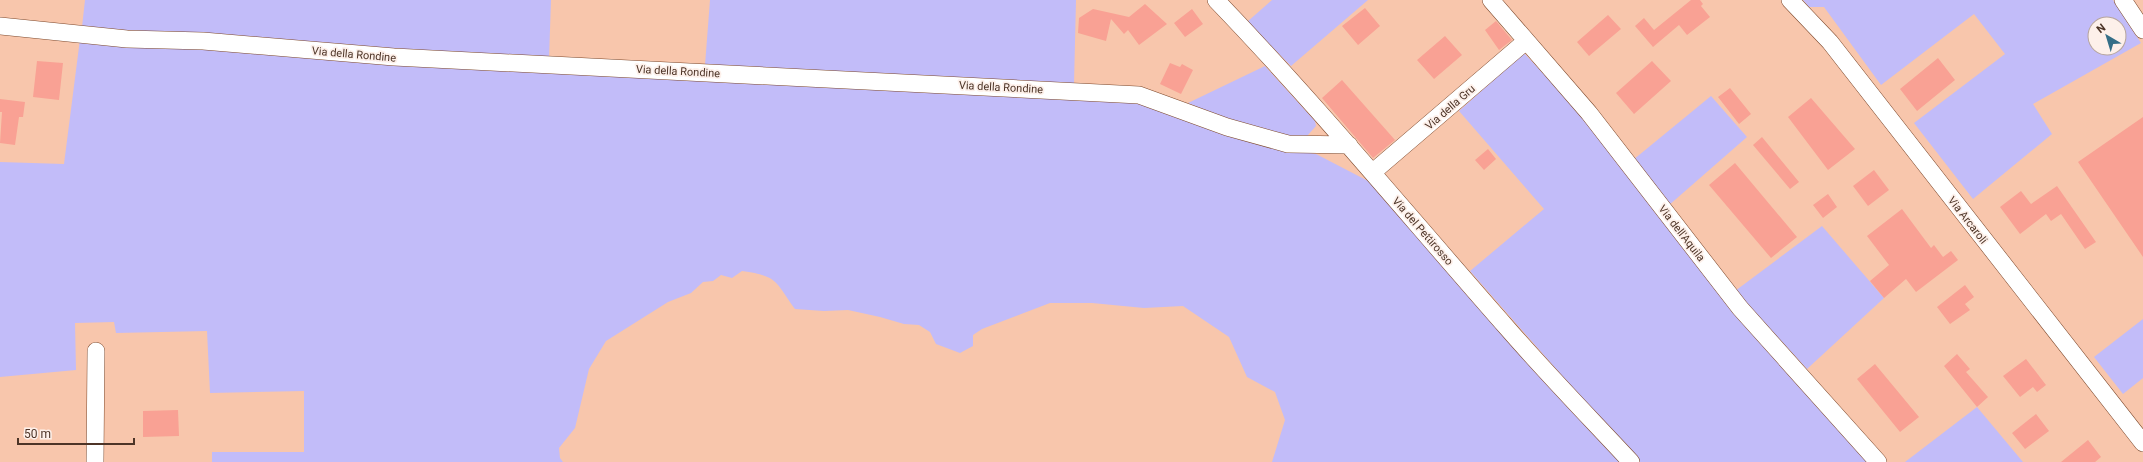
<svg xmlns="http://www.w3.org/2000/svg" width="2143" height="462" viewBox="0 0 2143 462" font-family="Roboto,sans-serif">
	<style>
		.green { fill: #c2bcf9; fill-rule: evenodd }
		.building { fill: #f9a194 }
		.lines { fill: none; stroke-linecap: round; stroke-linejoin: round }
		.minor-casing { stroke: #7d482b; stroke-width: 18 }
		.minor { stroke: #fff; stroke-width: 17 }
		.labels { text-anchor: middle; stroke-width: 3.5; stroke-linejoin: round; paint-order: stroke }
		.street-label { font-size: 11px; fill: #4d3427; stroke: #fdf0ea }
	</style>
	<rect width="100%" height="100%" fill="#f8c6ac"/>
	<!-- green -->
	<path class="green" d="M 85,0 L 551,0 L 549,59 L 82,27 Z
		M 710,0 L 1076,0 L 1074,84 L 705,65 Z
		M 1272,0 L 1368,0 L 1291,66 L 1247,22 Z
		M 1803,0 L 2113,0 L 2141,43 L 2033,104 L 2052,134 L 1973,199 L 1914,123 L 2005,54 L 1974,14 L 1881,85 L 1824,7 L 1809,7 ZM 2095,24 L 2119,24 L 2119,48 L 2095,48 Z
		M 80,39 L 1136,100 L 1289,149 L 1316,154 L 1370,182 L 1626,462 L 1272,462 L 1285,420 L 1275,392 L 1247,377 L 1229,337 L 1183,306 L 1144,308 L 1092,303 L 1050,303 L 982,329 L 973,335 L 973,346 L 960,353 L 936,344 L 930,332 L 919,325 L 904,324 L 880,317 L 848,310 L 824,311 L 795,309 C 775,281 778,276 742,271 L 732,278 L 721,275 L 713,281 L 703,282 L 691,293 L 668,302 L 606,341 L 589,369 L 575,428 L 559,448 L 560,458 L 563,462 L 212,462 L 212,452 L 304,452 L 304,391 L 210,393 L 207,331 L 116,333 L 114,322 L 75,323 L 76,370 L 0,377 L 0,162 L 64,164 Z
		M 1524,53 L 1585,118 L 1871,462 L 1638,462 L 1470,271 L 1544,209 L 1459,111 Z
		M 1265,66 L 1315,121 L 1316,126 L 1307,136 L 1295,139 L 1229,120 L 1188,103 Z
		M 1711,96 L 1747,137 L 1668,206 L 1633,160 Z
		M 1822,226 L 1884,298 L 1807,369 L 1735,291 Z
		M 2143,319 L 2143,378 L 2123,394 L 2094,357 Z
		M 1977,407 L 2023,462 L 1905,462 Z"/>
	<!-- building -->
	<path class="building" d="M 1691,0 L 1700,0 L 1703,4 L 1701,6 L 1710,17 L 1687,35 L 1679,25 L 1653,47 L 1635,26 L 1644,18 L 1654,30 Z
		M 1145,4 L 1167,24 L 1139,45 L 1128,30 L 1124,34 L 1111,19 L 1106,41 L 1078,33 L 1079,18 L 1093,9 L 1129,17 Z
		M 1365,8 L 1380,26 L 1358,45 L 1342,26 Z
		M 1192,9 L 1203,24 L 1185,37 L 1174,23 Z
		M 1608,15 L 1621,29 L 1589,56 L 1577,42 Z
		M 1496,21 L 1512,40 L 1499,50 L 1485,30 Z
		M 1445,36 L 1462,55 L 1434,79 L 1417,60 Z
		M 1938,58 L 1955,80 L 1917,111 L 1900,89 Z
		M 37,61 L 63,63 L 59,100 L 33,97 Z
		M 1652,61 L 1671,81 L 1634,114 L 1616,93 Z
		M 1170,63 L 1180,67 L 1182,64 L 1193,70 L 1181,94 L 1160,84 Z
		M 1342,80 L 1395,140 L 1373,158 L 1322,98 Z
		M 1730,88 L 1751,114 L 1739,124 L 1718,97 Z
		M 1811,98 L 1855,149 L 1828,170 L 1788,117 Z
		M 0,99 L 25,102 L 23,117 L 19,117 L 15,145 L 0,143 L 2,112 L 0,112 Z
		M 2143,117 L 2143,257 L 2078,162 Z
		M 1762,137 L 1799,182 L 1790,189 L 1753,145 Z
		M 1488,149 L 1496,159 L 1484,170 L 1475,160 Z
		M 1735,163 L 1797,237 L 1771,258 L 1709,185 Z
		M 1874,170 L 1889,190 L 1868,206 L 1853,186 Z
		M 2057,186 L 2096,242 L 2085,249 L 2061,214 L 2051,221 L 2046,214 L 2020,234 L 2000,207 L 2021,191 L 2031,204 Z
		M 1828,194 L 1837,207 L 1823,218 L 1813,205 Z
		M 1902,209 L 1931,248 L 1934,245 L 1943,257 L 1951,251 L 1958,260 L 1916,292 L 1906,279 L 1884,298 L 1870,281 L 1889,265 L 1867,236 Z
		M 1965,285 L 1974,297 L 1965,304 L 1970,310 L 1950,324 L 1937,307 Z
		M 1957,354 L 1970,369 L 1966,372 L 1988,397 L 1977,407 L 1944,366 Z
		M 2026,359 L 2046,385 L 2037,392 L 2033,387 L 2020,397 L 2003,376 Z
		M 1875,364 L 1919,417 L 1900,432 L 1857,379 Z
		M 178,410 L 179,436 L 143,437 L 143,411 Z
		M 2036,414 L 2049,431 L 2025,449 L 2012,433 Z
		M 2088,440 L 2101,457 L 2095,462 L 2061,462 Z"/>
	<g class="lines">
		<defs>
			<path id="minor" d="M 1216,0 C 1318,106 1411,219 1508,329 C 1548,375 1590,418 1631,462
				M 1491,0 L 1589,113 L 1740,308 L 1878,462
				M 1790,0 L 1830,42 L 2143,443
				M 2123,0 L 2143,30
				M 0,26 L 127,39 L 203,41 L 394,57 L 1139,95 L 1227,127 L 1288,144 L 1349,145
				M 1373,172 L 1526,41
				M 95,462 L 96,351"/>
		</defs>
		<!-- minor casing -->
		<use href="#minor" class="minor-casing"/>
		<!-- minor -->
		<use href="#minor" class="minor"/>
	</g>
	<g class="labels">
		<!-- street labels -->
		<g class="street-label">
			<text transform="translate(354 54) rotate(5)" y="4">Via della Rondine</text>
			<text transform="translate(678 71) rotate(3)" y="4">Via della Rondine</text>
			<text transform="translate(1001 87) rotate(3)" y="4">Via della Rondine</text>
			<text transform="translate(1450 107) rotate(-41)" y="4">Via della Gru</text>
			<text transform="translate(1968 220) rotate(52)" y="4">Via Arcaroli</text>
			<text transform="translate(1423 231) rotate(49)" y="4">Via del Pettirosso</text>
			<text transform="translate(1682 233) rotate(52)" y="4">Via dell'Aquila</text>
		</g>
	</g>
	<!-- north arrow -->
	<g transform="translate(2107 36) rotate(322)"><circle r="19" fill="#fdf0ea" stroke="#b7a59c"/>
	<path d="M0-3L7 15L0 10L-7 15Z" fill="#346e87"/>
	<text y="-6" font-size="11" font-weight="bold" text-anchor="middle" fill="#4d3427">N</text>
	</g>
	<!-- scale -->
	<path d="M18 438v6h116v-6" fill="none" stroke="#4d3427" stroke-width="2"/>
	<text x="24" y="438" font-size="12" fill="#4d3427" stroke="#fdf0ea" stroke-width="3" paint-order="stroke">50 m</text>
</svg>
